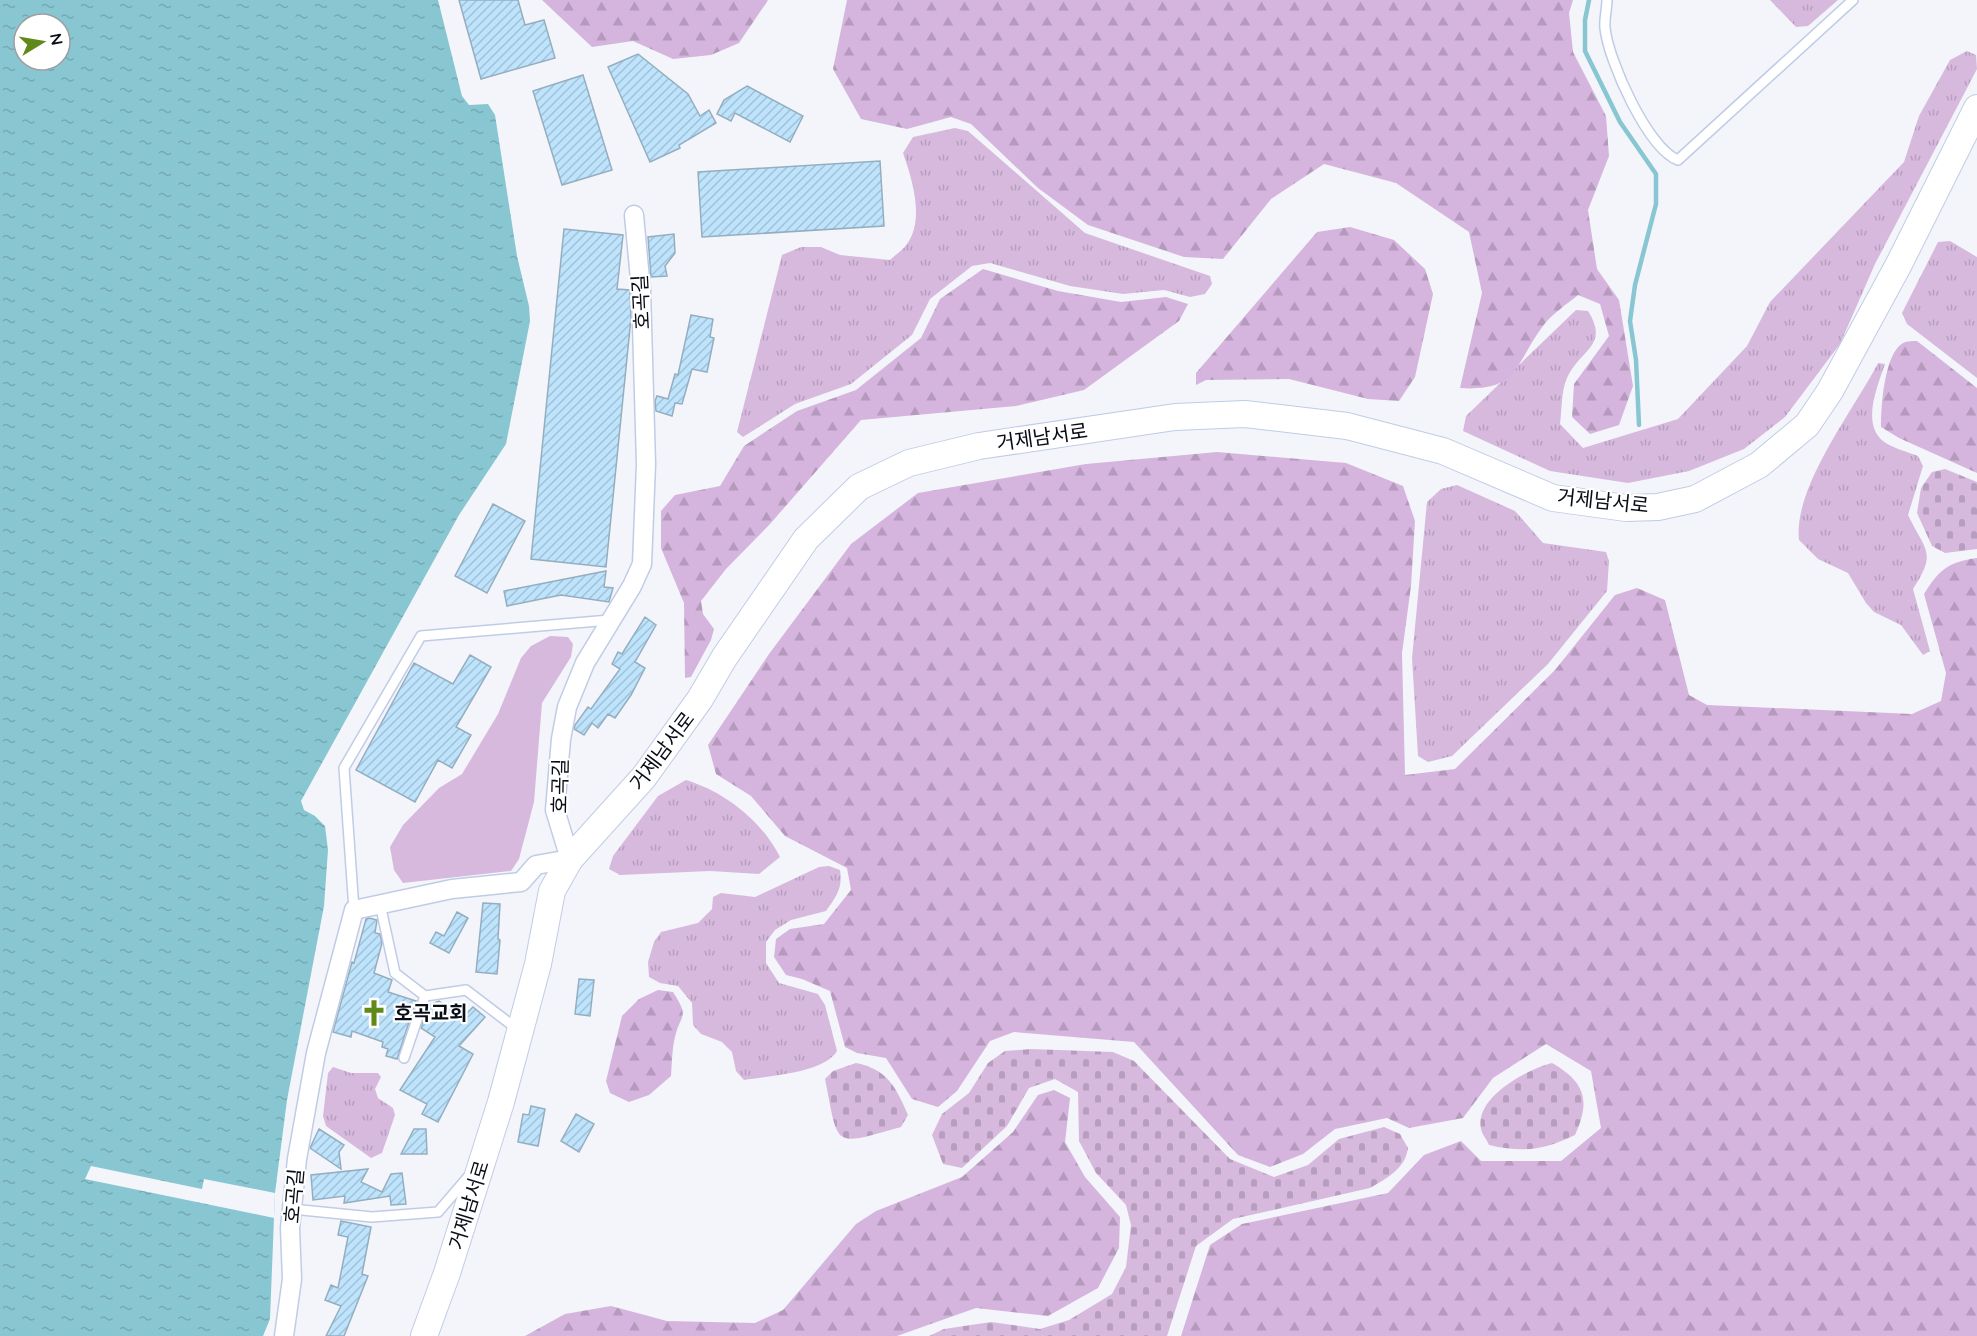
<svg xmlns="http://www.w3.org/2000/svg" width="1977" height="1336" viewBox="0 0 1977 1336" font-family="Quicksand,'Noto Sans KR',sans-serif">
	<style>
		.grass { fill: url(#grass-tufts) }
		.forest { fill: url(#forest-firs) }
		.cemetery { fill: url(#cemetery-stones) }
		.park { fill: #d7b9de }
		.water { fill: url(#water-ripples); fill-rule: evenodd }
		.pier { fill: #f3f5fa }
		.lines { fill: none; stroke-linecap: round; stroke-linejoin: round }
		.stream { stroke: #88c6d2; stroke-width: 4.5 }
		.building { fill: url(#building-hatch); stroke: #94aec0; stroke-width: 1.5 }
		.lane-casing { stroke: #c0cce6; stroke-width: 12 }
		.street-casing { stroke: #c0cce6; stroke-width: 21 }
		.secondary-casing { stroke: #c0cce6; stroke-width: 28 }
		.lane { stroke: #fff; stroke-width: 9 }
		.street { stroke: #fff; stroke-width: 18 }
		.secondary { stroke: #fff; stroke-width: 26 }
		.labels { text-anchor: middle; stroke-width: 4.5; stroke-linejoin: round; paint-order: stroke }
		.street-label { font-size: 20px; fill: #090d16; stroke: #fff }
		.poi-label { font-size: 20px; font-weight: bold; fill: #090d16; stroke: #fff; text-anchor: start }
	</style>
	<defs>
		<pattern id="grass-tufts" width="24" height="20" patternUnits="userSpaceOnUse" patternTransform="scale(1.5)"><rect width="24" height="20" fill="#d7b9de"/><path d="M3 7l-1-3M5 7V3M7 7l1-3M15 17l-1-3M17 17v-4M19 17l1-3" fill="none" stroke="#b79ebe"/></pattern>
		<pattern id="forest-firs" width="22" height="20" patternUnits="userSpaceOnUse" patternTransform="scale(1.5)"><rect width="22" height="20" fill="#d5b5dd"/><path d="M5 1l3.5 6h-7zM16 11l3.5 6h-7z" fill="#b69abd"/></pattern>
		<pattern id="cemetery-stones" width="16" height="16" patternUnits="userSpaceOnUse" patternTransform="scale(1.5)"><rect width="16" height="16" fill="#d7b9de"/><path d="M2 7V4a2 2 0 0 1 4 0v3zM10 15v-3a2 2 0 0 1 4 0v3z" fill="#b79ebe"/></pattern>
		<pattern id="water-ripples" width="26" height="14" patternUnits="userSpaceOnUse" patternTransform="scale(1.5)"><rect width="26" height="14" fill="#88c6d2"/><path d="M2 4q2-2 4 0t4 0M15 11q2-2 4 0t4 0" fill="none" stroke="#74a9b4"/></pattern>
		<pattern id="building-hatch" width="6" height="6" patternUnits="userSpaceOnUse" patternTransform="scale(1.5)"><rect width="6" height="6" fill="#bee3fc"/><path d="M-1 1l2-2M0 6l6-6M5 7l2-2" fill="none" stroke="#a2c2d7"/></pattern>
	</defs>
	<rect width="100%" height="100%" fill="#f3f5fa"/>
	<!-- grass -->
	<path class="grass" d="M 1770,0 L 1838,0 L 1808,26 L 1796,27 Z
		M 1967,51 L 1976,55 L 1977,69 L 1875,264 L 1840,344 L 1785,417 L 1744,449 L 1689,471 L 1628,483 L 1550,471 L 1463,431 L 1466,416 L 1576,310 L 1588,311 C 1610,346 1580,349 1567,378 C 1561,391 1562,410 1560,424 L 1583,448 L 1678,419 L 1747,346 L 1770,302 L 1904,162 L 1919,116 L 1950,60 Z
		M 955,128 L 968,131 L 1085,233 L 1210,276 L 1212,284 L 1205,294 L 1190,297 L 1164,290 L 1123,294 L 1070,286 L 990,263 L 972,266 L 930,299 L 912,335 L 851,384 L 795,404 L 743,437 L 737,432 L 782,255 L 801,247 L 821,247 L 840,255 L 890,260 C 895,255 903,250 907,244 C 925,219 912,179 903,153 L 913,137 Z
		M 1950,241 L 1977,257 L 1977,378 L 1907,324 L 1902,313 L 1938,242 Z
		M 1878,363 L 1885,364 C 1878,385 1861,423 1883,441 C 1892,448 1908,452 1918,456 L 1923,466 L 1908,515 C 1926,552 1937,552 1913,589 L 1930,651 L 1923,655 L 1901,625 L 1874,612 L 1866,603 L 1848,573 L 1818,559 L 1799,540 C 1793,487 1854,410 1878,363 Z
		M 1457,485 L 1515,511 L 1543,543 L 1606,552 L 1609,561 L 1607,591 L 1548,664 L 1452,756 L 1428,762 L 1418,756 L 1412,658 L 1427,502 L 1441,489 Z
		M 686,780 C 725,792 761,820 780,857 L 759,874 L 710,871 L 620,875 L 609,869 L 613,856 L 658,796 Z
		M 829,866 L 840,870 C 843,888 836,897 826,911 L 791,920 L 775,930 L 766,942 L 766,963 L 779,983 L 818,994 L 825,1005 L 837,1051 C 824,1073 768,1076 744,1080 L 736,1071 L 732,1052 L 722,1042 L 701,1034 L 693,1025 L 692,1003 L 678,986 L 660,983 L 649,977 L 648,962 L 654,942 L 661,932 L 698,923 L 712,909 L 713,897 L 721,893 L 755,897 L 819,867 Z
		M 333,1067 L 351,1073 L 378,1073 L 381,1077 L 375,1089 L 378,1098 L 393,1108 L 395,1115 L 382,1153 L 371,1158 L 326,1126 L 323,1116 L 328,1073 Z"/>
	<!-- forest -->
	<path class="forest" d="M 542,0 L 768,0 L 739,43 L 711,55 L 673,59 L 633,41 L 592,47 Z
		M 847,0 L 1573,0 L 1569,13 L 1573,52 L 1606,116 L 1609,156 L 1588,210 L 1597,269 L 1619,300 L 1633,386 L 1619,425 L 1590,434 L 1572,417 L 1574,384 L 1609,336 L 1600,304 L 1578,295 C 1567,304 1552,314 1543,326 C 1514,365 1519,392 1460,388 L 1482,293 L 1469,232 L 1396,183 L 1324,164 L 1271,199 L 1223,259 L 1184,257 L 1088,225 L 1038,188 L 971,124 L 951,117 L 907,129 L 861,119 L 833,69 Z
		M 1350,227 L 1394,240 L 1425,269 L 1433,294 L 1415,377 L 1399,401 L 1368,399 L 1289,379 L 1206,380 L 1196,385 L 1196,373 L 1317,232 Z
		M 983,269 L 1058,291 L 1121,302 L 1166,297 L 1188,304 L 1179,321 L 1084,390 L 1016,406 L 861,420 L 770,524 L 726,569 L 701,601 L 703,614 L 714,629 L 711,640 L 691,677 L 685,678 L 684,603 L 661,548 L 661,511 L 675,495 L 720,486 L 744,446 L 797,411 L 856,390 L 921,338 L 940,299 Z
		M 1917,341 L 1977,388 L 1977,473 L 1899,438 L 1881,427 C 1881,407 1884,354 1903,343 C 1907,341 1913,341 1917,341 Z
		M 1217,452 L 1346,463 L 1403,486 L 1415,521 L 1411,586 L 1402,653 L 1405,775 L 1455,769 L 1555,670 L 1615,595 L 1637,588 L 1665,600 L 1689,695 L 1707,705 L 1912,714 L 1941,701 L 1946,673 L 1924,594 C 1939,570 1948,562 1977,558 L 1977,1336 L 1181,1336 L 1210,1245 L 1242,1224 L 1388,1193 L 1424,1155 L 1461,1141 L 1481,1161 L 1561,1161 L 1601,1128 L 1591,1071 L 1546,1044 L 1493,1078 L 1463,1118 L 1409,1128 L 1387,1118 L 1335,1129 L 1303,1154 L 1270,1167 L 1238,1155 L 1134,1042 L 1014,1032 L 990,1041 L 957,1091 L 938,1107 L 912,1099 L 886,1058 L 857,1053 L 845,1047 L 830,991 L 802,979 L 786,975 L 774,957 L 776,939 L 790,929 L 824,924 L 851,890 L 847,868 L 785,836 L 751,796 L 716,774 L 708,745 L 769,654 L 851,544 L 918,493 L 1086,464 Z
		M 658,990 L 673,992 C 690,1019 681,1012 675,1037 C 672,1049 672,1063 671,1076 L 649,1095 L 629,1102 L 610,1093 L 606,1081 L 622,1016 L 639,999 Z
		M 1054,1090 L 1070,1098 L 1065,1142 L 1085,1177 L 1120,1217 L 1119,1248 L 1098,1288 L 1048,1316 L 976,1308 L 897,1336 L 525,1336 L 565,1314 L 611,1306 L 667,1321 L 755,1323 L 783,1310 L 856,1224 L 876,1211 L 962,1177 L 1013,1132 L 1038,1095 Z"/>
	<!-- cemetery -->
	<path class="cemetery" d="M 1945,469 L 1977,482 L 1977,549 L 1945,553 L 1932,546 L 1917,513 L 1921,488 L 1932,472 Z
		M 1031,1049 L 1113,1052 L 1134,1061 L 1230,1159 L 1274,1177 L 1308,1165 L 1339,1139 L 1384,1127 L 1400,1134 L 1408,1148 C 1405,1169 1387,1178 1370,1188 L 1233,1219 L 1196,1246 L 1167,1336 L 929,1336 L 944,1329 L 991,1322 L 1040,1329 L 1069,1320 L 1112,1294 L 1126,1267 L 1131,1225 L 1126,1205 L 1096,1173 L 1079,1141 L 1078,1092 L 1055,1079 L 1029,1088 L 1007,1126 L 962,1168 L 943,1164 L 932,1135 L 942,1114 L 969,1093 L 988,1063 L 1005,1051 Z
		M 856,1063 C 887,1069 896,1087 908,1115 L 901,1127 C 831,1147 839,1148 825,1079 L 833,1071 Z
		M 1552,1063 C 1585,1082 1591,1100 1575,1135 C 1544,1150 1524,1153 1489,1145 C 1487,1140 1482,1134 1481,1129 C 1474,1097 1528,1069 1552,1063 Z"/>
	<!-- park -->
	<path class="park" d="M 550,636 L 568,637 L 573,644 L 571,657 L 542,703 L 534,802 L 519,859 L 511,871 L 403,883 L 394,870 L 390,847 L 403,825 L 439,788 L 462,774 L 498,714 L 521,658 L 531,646 Z"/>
	<!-- water -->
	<path class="water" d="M 0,0 L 438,0 L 462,96 L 469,105 L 488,104 L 495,115 L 517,256 L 529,306 L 530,321 L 506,444 L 459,515 L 301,801 L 304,810 L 315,816 L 325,826 L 328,850 L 324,906 L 287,1100 L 275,1193 L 270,1319 L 263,1336 L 0,1336 ZM 24,24 L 60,24 L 60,60 L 24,60 Z"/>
	<!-- pier -->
	<path class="pier" d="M 91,1166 L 202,1189 L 204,1179 L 275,1193 L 274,1218 L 85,1179 Z"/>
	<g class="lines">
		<!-- stream -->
		<path class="stream" d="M 1589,0 L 1585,20 L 1585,51 L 1620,122 L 1656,174 L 1656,204 L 1635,285 L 1630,321 L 1636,360 L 1639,425"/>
	</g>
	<!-- building -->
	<path class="building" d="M 459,0 L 518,0 L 525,25 L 544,20 L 555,58 L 481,79 Z
		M 638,54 L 688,94 L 700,116 L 709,110 L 716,123 L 679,145 L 680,148 L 650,162 L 608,67 Z
		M 583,75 L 612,170 L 562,185 L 533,91 Z
		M 747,86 L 803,116 L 790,142 L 735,113 L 731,121 L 717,114 L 724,100 Z
		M 880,161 L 884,226 L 702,237 L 698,172 Z
		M 564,229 L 623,235 L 617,289 L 630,290 L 631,318 L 606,567 L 531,559 Z
		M 674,234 L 675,253 L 665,266 L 667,276 L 651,277 L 648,237 Z
		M 691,315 L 713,319 L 710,337 L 714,338 L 707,372 L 692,369 L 682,404 L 675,403 L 672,416 L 656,411 L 655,401 L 657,396 L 668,399 L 675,374 L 678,375 Z
		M 493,504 L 525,521 L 487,593 L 455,576 Z
		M 606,571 L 604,587 L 613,588 L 609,602 L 561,595 L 507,606 L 504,591 Z
		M 645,617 L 656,625 L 635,662 L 645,668 L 631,695 L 615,718 L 608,714 L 598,728 L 592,723 L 584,735 L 574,729 L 575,725 L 588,707 L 591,709 L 620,669 L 612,664 L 618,652 L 622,654 Z
		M 470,655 L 491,667 L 456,727 L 471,735 L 452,768 L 438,760 L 415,802 L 356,770 L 414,663 L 453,684 Z
		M 483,903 L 500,904 L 498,939 L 500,940 L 497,974 L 476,972 Z
		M 457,912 L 468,918 L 449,953 L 430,943 L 436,932 L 444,936 Z
		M 369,918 L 377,920 L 375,933 L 380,934 L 382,943 L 374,973 L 392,980 L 388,992 L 416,1001 L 397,1059 L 386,1056 L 388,1049 L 382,1047 L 383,1042 L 352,1031 L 351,1037 L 333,1032 L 352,962 L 354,963 L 366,919 Z
		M 579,979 L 594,980 L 590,1016 L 575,1014 Z
		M 439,1001 L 457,1015 L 463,1009 L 467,1013 L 473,1007 L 485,1017 L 459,1046 L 473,1054 L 438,1122 L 422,1114 L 427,1104 L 400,1090 L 435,1037 L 421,1028 L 429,1005 Z
		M 531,1106 L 545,1109 L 538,1146 L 518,1142 L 523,1114 L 529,1115 Z
		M 576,1114 L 594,1124 L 579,1152 L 561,1141 Z
		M 319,1129 L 344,1145 L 339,1152 L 341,1169 L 310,1148 Z
		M 414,1129 L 426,1129 L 427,1154 L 401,1154 Z
		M 368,1169 L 361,1182 L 382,1192 L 391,1174 L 402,1173 L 406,1204 L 391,1205 L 390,1196 L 344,1203 L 345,1196 L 313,1200 L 311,1175 Z
		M 341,1221 L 371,1227 L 362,1274 L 368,1276 L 344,1336 L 326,1336 L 341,1306 L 325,1300 L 331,1285 L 338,1288 L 348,1237 L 338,1235 Z"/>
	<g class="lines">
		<defs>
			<path id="lane" d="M 1607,0 C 1607,9 1604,19 1605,28 C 1608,60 1648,149 1678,160 L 1853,0
				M 380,904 L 395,973 L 425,996 L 404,1058
				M 354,910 L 344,768 L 421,636 L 610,620
				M 425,996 L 466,990 L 517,1029
				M 292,1209 L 372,1217 L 438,1212 L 468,1177"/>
			<path id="street" d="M 284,1336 L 292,1279 L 290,1228 L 297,1159 L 316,1053 L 354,910 L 452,889 L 521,882 L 536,865 L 570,859 L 555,810 L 561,739 L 567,707 L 585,663 L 632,586 L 642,564 L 646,464 L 641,290 L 634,215"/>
			<path id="secondary" d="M 424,1336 L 447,1273 L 501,1102 L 538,964 L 552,891 L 570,859 L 644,777 L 700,699 L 724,658 L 806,539 L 859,487 L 909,463 L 979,446 L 1175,417 L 1245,414 L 1347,426 L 1443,451 L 1553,498 L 1626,508 L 1658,507 L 1695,499 L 1759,465 L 1807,425 L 1830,391 L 1899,264 L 1977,108"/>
		</defs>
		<!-- lane casing -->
		<use href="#lane" class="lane-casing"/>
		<!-- street casing -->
		<use href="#street" class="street-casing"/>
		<!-- secondary casing -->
		<use href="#secondary" class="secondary-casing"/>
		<!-- lane -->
		<use href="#lane" class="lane"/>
		<!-- street -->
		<use href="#street" class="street"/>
		<!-- secondary -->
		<use href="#secondary" class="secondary"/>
	</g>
	<!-- icons -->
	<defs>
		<symbol id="church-bare" viewBox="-9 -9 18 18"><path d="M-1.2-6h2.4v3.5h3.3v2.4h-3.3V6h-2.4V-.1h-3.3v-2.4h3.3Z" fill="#5f8a1a" stroke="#fff" stroke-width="2.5" paint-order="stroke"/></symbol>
	</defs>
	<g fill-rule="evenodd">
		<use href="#church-bare" x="355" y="994" width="38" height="38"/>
	</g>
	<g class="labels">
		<!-- street labels -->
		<g class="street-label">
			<text transform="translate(641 302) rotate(-93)" y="7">호곡길</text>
			<text transform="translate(1042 437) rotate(-8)" y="7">거제남서로</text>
			<text transform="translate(1603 501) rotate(6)" y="7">거제남서로</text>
			<text transform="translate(662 751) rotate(-53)" y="7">거제남서로</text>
			<text transform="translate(560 786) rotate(-89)" y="7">호곡길</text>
			<text transform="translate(294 1196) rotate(-85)" y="7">호곡길</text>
			<text transform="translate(469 1205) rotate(-73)" y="7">거제남서로</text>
		</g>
		<!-- poi labels -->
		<g class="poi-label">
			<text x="394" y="1020">호곡교회</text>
		</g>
	</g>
	<!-- north arrow -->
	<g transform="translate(42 42) rotate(79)"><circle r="28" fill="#ffffff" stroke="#9d9ea2" stroke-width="1.5"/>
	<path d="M0-4.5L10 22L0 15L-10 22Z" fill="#5f8a1a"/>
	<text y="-9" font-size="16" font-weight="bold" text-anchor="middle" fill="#090d16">N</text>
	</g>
</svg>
